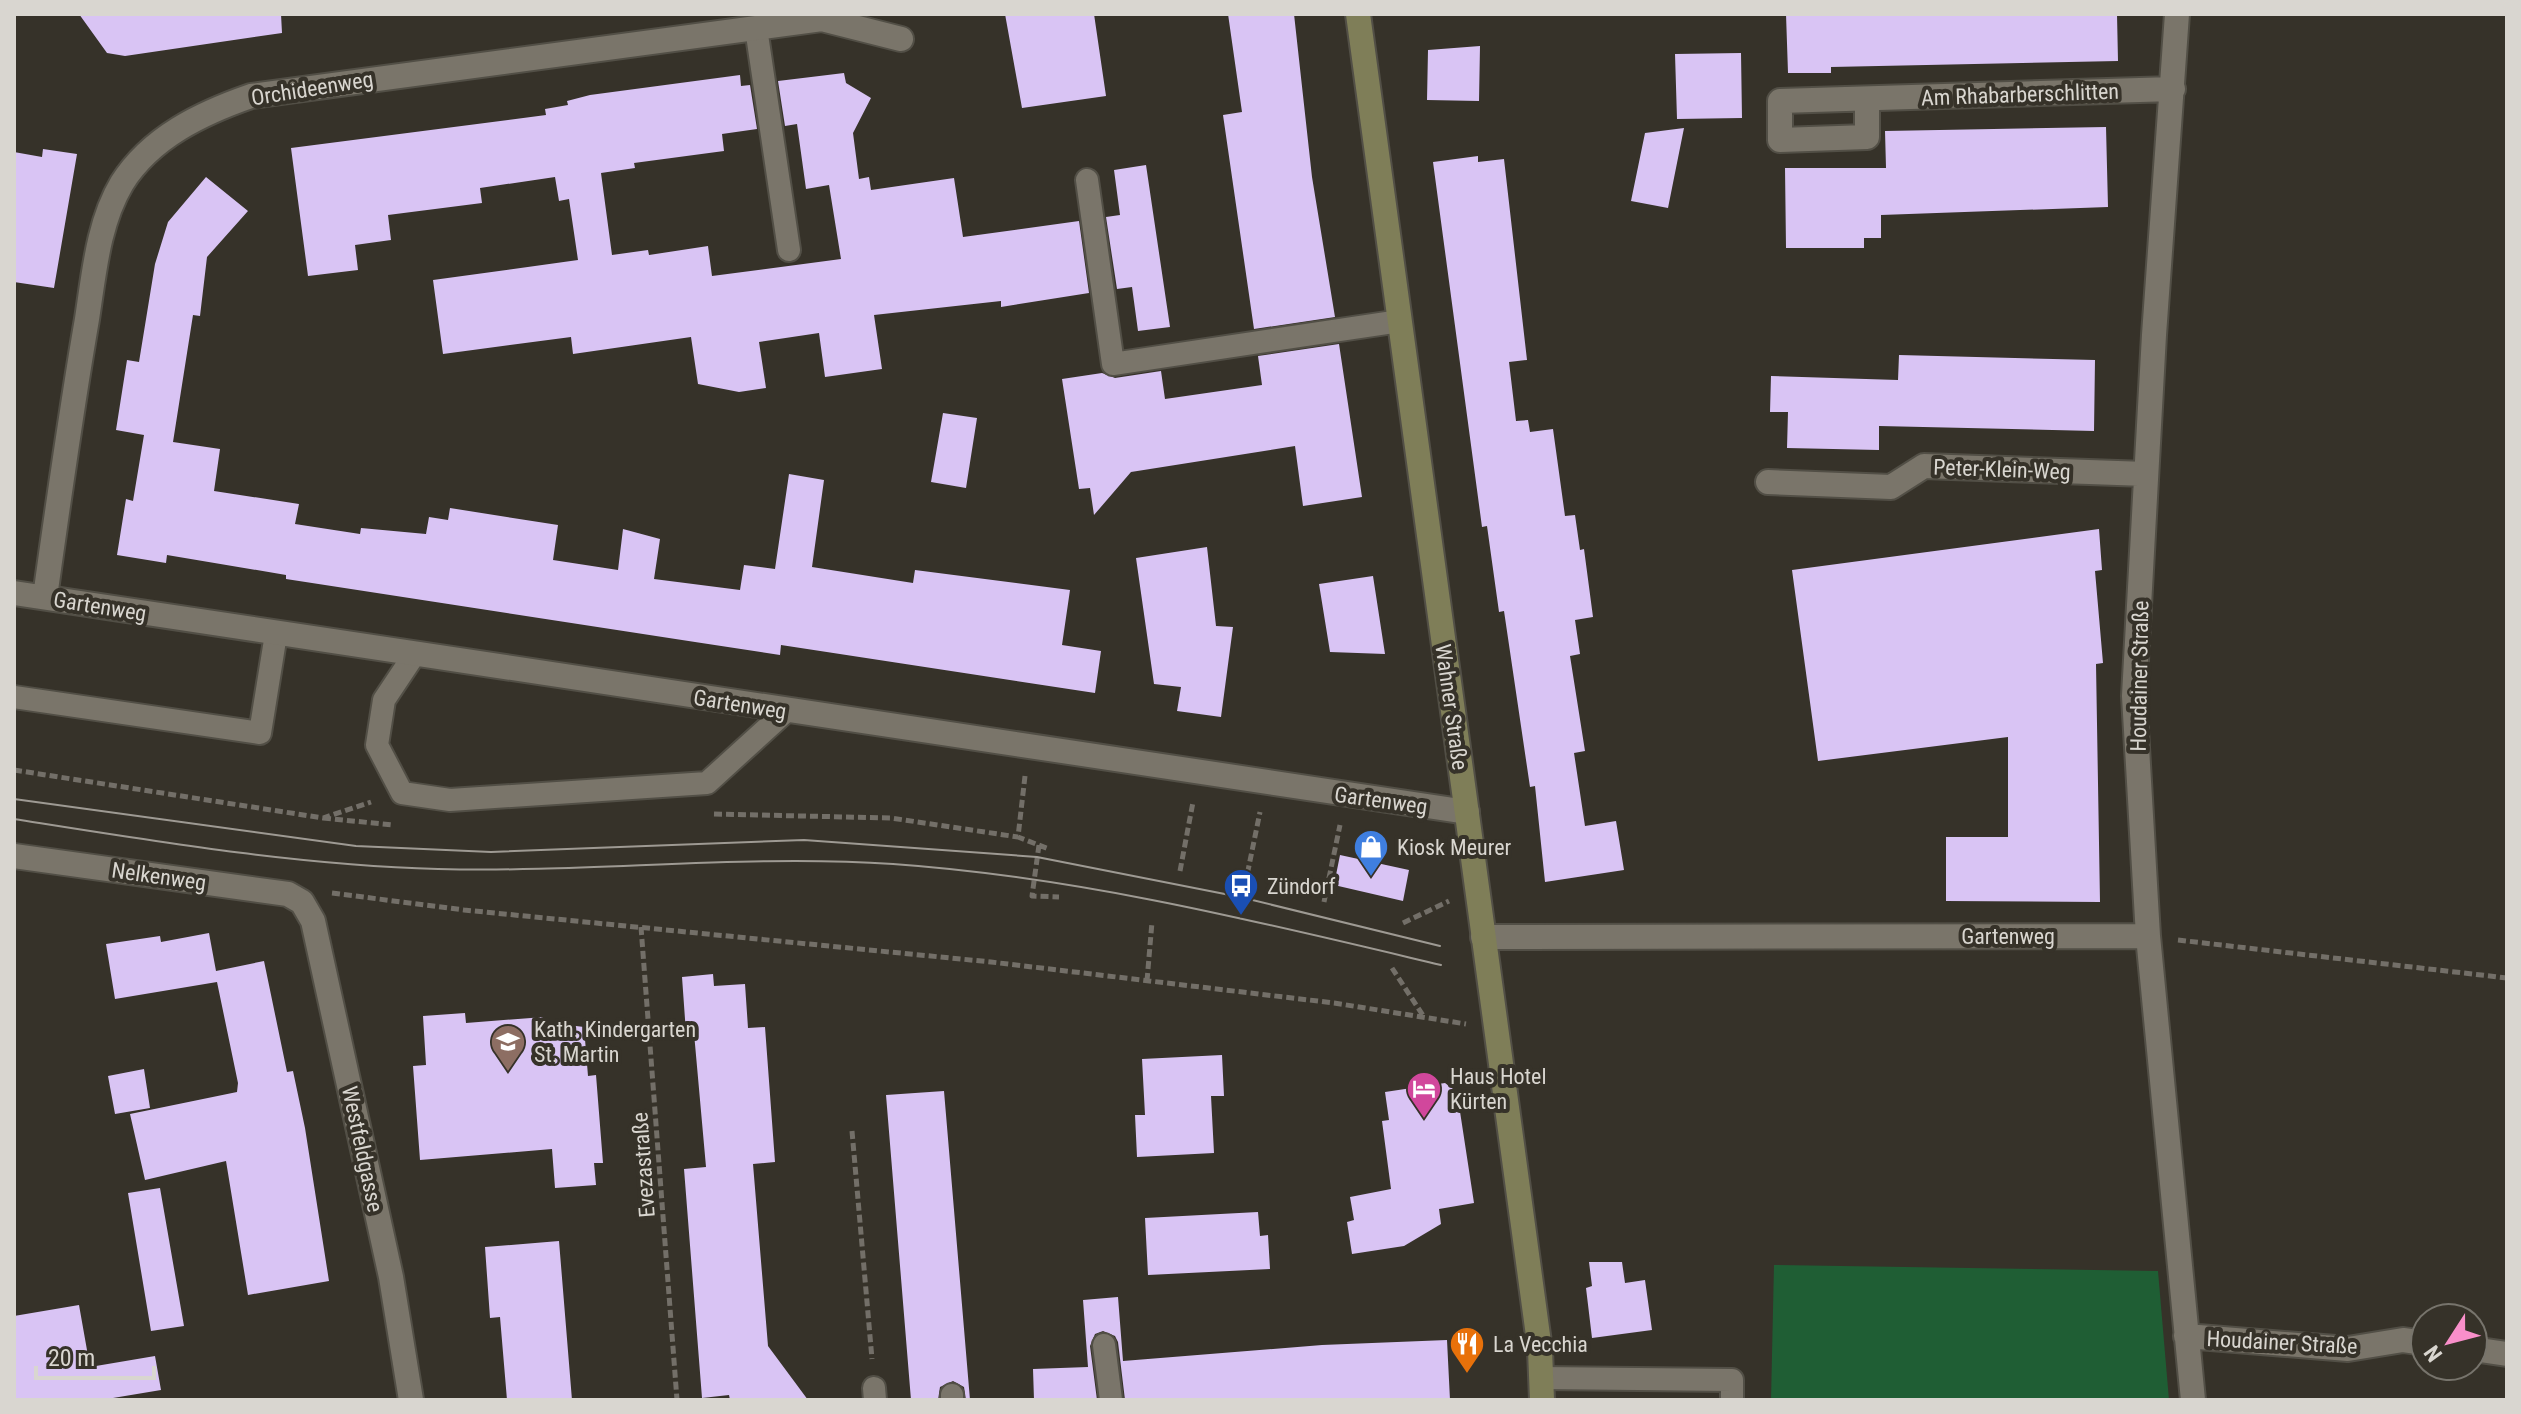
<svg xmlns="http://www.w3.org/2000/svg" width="2521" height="1414" viewBox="0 0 2521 1414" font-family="'Roboto Condensed',sans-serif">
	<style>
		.green { fill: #1f5e34 }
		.building { fill: #d9c4f4 }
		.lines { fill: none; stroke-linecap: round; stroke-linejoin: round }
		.lane-casing { stroke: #524f46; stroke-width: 26 }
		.street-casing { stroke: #524f46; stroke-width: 28 }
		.secondary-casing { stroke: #524f46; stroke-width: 28 }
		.path { stroke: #736f68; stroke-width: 5; stroke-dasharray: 8 4; stroke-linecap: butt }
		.lane { stroke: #7a756a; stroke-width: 22 }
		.street { stroke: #7a756a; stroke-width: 24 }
		.secondary { stroke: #7f7e58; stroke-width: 24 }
		.tram { stroke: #9e9a93; stroke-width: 2 }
		.labels { text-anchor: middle; stroke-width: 8; stroke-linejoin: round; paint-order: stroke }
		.street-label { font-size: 22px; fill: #d9d6d0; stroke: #363229 }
		.poi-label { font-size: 22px; fill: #d9d6d0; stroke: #363229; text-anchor: start }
	</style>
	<rect width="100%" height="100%" fill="#363229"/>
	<!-- green -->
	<path class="green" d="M 1774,1265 L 2158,1271 L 2169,1400 L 1771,1400 Z"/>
	<!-- building -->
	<path class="building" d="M 79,14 L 281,14 L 282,33 L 125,56 L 107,53 Z
		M 1005,14 L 1094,14 L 1106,96 L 1022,108 Z
		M 1228,14 L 1294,14 L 1312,177 L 1335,317 L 1254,329 L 1223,115 L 1242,112 Z
		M 1786,14 L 2117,14 L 2118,61 L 1831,67 L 1831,73 L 1788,73 Z
		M 1480,46 L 1479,101 L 1427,100 L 1428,50 Z
		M 1741,53 L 1742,118 L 1677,119 L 1675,54 Z
		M 844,73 L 846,83 L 871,98 L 853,133 L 859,179 L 869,177 L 871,190 L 954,178 L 963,237 L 1079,221 L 1089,293 L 1001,307 L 1001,301 L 874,315 L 882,369 L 825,377 L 819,333 L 759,342 L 766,388 L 739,392 L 698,384 L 691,337 L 573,354 L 571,337 L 443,354 L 433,280 L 578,260 L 569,199 L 559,201 L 555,177 L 480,188 L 482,203 L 388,215 L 391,240 L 355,245 L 358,270 L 308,276 L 291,148 L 546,115 L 545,109 L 568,105 L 567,101 L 590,95 L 740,75 L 741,86 L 750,85 L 757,129 L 722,134 L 724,151 L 634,163 L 635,168 L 601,173 L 612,255 L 648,250 L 649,255 L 708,246 L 712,276 L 841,259 L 829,185 L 806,189 L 797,124 L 785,126 L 778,81 Z
		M 2106,127 L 2108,207 L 1881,215 L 1881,238 L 1864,238 L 1864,248 L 1786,248 L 1785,168 L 1886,168 L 1885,131 Z
		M 1684,128 L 1668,208 L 1631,201 L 1645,133 Z
		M 43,149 L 77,154 L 54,288 L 14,282 L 14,152 L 42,157 Z
		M 1478,156 L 1478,162 L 1504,159 L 1527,360 L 1509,362 L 1516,421 L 1528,420 L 1530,432 L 1553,429 L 1565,516 L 1575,515 L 1580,550 L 1584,549 L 1593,617 L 1575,620 L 1580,654 L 1570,656 L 1585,751 L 1574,753 L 1585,826 L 1616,821 L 1624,870 L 1545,882 L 1535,786 L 1530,787 L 1504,611 L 1499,612 L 1487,526 L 1482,527 L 1433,162 Z
		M 1146,165 L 1170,327 L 1138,331 L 1132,287 L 1117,289 L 1106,217 L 1120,215 L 1114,170 Z
		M 206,177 L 248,211 L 207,257 L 200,316 L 193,315 L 173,442 L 220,449 L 214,491 L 299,504 L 295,524 L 360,534 L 361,528 L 426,534 L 429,517 L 448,520 L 450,508 L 558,525 L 553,560 L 618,570 L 623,529 L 660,539 L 654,579 L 740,590 L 744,565 L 775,569 L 789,474 L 824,480 L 812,567 L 913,583 L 915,570 L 1070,590 L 1062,645 L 1101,651 L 1095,693 L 781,645 L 780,655 L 695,642 L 286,579 L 286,575 L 167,555 L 166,563 L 117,555 L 126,499 L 133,501 L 144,435 L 116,430 L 127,360 L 139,362 L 155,264 L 168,222 Z
		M 1339,344 L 1362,497 L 1303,506 L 1295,446 L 1131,472 L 1094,515 L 1090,488 L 1079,489 L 1062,379 L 1102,373 L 1115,378 L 1161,371 L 1165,399 L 1262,385 L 1258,356 Z
		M 1899,355 L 2095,360 L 2094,431 L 1879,426 L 1879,450 L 1787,448 L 1788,412 L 1770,412 L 1771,376 L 1898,380 Z
		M 943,413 L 977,418 L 966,488 L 931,482 Z
		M 2099,529 L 2102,570 L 2095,571 L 2103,663 L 2096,664 L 2100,902 L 1946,901 L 1946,837 L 2008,837 L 2008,737 L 1818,761 L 1792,570 Z
		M 1207,547 L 1216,626 L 1233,627 L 1221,717 L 1177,711 L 1181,687 L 1154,684 L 1136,558 Z
		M 1373,576 L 1385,654 L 1330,652 L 1319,584 Z
		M 1340,855 L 1409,870 L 1403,901 L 1334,885 Z
		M 209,933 L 216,971 L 264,961 L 287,1072 L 293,1071 L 305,1128 L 329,1281 L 248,1295 L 226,1161 L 145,1180 L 130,1114 L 237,1092 L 238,1083 L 217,982 L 115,999 L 106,944 L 160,936 L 161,942 Z
		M 713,974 L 714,986 L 745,984 L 748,1028 L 765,1027 L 775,1162 L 753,1164 L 768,1346 L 808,1400 L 730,1400 L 729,1395 L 702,1398 L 684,1169 L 706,1167 L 694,1033 L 686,1033 L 682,977 Z
		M 465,1013 L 466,1023 L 544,1017 L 544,1022 L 584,1027 L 588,1076 L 596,1075 L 603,1163 L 594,1163 L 596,1185 L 555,1188 L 552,1149 L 420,1160 L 413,1066 L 426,1065 L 423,1016 Z
		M 1222,1055 L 1224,1096 L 1211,1096 L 1214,1153 L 1137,1157 L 1135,1115 L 1145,1115 L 1142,1059 Z
		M 144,1069 L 150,1108 L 115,1114 L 108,1076 Z
		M 1445,1083 L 1457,1092 L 1474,1203 L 1439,1209 L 1441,1224 L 1404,1246 L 1352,1254 L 1347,1222 L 1354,1220 L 1350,1197 L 1391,1189 L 1382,1121 L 1389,1120 L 1385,1092 Z
		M 944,1091 L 970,1400 L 966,1400 L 964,1387 L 953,1381 L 940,1387 L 938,1400 L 911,1400 L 886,1095 Z
		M 160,1188 L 184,1326 L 151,1331 L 128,1193 Z
		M 1258,1212 L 1260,1236 L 1268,1235 L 1270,1269 L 1148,1275 L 1145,1218 Z
		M 559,1241 L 572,1400 L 507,1400 L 500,1317 L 490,1318 L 485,1247 Z
		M 1589,1262 L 1622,1262 L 1625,1283 L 1645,1280 L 1652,1330 L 1592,1338 L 1586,1288 L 1592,1286 Z
		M 1118,1297 L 1123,1361 L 1322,1345 L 1447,1340 L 1450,1400 L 1125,1400 L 1118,1342 L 1115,1336 L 1103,1331 L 1095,1334 L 1090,1346 L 1097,1400 L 1034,1400 L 1033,1369 L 1088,1367 L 1083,1300 Z
		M 79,1305 L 90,1367 L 155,1356 L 161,1390 L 101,1400 L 14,1400 L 14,1316 Z"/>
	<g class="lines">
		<defs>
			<path id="lane" d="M 756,28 L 789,250
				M 1087,180 L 1113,364 L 1400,321
				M 414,655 L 384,700 L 377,745 L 402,793 L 450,800 L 707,783 L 786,711
				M 14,697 L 260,733 L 276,634
				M 1104,1345 L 1111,1400
				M 1541,1378 L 1732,1380 L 1732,1400
				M 874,1388 L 875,1400
				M 952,1395 L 952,1400"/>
			<path id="street" d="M 2177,14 L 2154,335 L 2134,696 L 2148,936 L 2193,1400
				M 1867,99 L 1867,137 L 1780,140 L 1780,101 L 2173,89
				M 1768,482 L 1891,487 L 1924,466 L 2146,474
				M 14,593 L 1467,812
				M 45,597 C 58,504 71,411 87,319 C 94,274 98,223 122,183 C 151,137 202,113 251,96 L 822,19 L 901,39
				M 14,856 L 288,894 L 302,902 L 313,921 L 391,1277 L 411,1400
				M 1483,937 L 2148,936
				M 2186,1336 L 2348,1349 L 2403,1340 L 2425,1343
				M 2473,1349 L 2507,1354"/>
			<path id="secondary" d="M 1358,14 L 1540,1350 L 1542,1400"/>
		</defs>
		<!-- lane casing -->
		<use href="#lane" class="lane-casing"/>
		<!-- street casing -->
		<use href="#street" class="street-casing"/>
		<!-- secondary casing -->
		<use href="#secondary" class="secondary-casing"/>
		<!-- path -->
		<path class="path" d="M 14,770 L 323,818 L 371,802
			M 1025,776 L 1018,837 L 1049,849
			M 714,814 L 891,818 L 1018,837
			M 323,818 L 393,825
			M 1039,845 L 1032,896 L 1059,897
			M 1180,871 L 1193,802
			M 1245,885 L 1260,812
			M 332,893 L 464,910 L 991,962 L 1334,1003 L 1466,1024
			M 1324,902 L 1340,825
			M 1403,923 L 1449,901
			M 641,927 L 677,1400
			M 2178,940 L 2507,978
			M 1392,968 L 1424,1017
			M 1147,981 L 1152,922
			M 852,1131 L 872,1359"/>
		<!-- lane -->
		<use href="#lane" class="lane"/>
		<!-- street -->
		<use href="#street" class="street"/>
		<!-- secondary -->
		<use href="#secondary" class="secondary"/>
		<!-- tram -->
		<path class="tram" d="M 14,799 L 356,846 L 491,852 L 804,840 L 1037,857 L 1240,897 L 1440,946
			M 14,819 C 153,841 296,865 438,869 C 590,873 742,854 893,864 C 1079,877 1260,922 1441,965"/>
	</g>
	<!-- icons -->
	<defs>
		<symbol id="shop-pin" viewBox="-11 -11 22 30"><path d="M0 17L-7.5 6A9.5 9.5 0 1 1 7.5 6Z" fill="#3f7fe0" stroke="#363229"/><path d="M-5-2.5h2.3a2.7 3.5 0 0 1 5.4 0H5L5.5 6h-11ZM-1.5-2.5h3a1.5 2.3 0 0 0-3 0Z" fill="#fff"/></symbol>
		<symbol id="bus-pin" viewBox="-11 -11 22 30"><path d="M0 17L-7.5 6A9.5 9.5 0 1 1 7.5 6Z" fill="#1a4fb4" stroke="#363229"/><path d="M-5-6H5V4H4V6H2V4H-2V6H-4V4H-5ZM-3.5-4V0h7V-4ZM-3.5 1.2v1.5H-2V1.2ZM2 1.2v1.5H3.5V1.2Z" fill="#fff"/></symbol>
		<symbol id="school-pin" viewBox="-11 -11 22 30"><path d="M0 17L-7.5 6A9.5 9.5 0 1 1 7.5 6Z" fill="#8d6e63" stroke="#363229"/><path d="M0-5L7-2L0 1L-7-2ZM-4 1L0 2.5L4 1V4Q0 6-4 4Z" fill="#fff"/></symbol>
		<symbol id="hotel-pin" viewBox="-11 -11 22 30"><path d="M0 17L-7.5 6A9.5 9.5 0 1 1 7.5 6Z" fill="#d1479c" stroke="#363229"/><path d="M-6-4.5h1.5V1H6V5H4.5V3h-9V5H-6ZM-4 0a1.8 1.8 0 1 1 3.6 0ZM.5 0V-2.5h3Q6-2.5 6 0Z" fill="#fff"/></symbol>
		<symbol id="restaurant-pin" viewBox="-11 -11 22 30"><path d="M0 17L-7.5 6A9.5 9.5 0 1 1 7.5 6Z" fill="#e8710a" stroke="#363229"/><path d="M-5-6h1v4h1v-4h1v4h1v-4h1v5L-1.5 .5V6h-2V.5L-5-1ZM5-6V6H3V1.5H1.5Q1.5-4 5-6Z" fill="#fff"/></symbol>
	</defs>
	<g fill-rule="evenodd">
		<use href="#shop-pin" x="1351" y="827" width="40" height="54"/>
		<use href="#bus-pin" x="1221" y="866" width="40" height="54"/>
		<use href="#school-pin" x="488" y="1022" width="40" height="54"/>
		<use href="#hotel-pin" x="1404" y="1069" width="40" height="54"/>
		<use href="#restaurant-pin" x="1447" y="1324" width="40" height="54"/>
	</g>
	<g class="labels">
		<!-- street labels -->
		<g class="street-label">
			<text transform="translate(312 88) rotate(-9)" y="8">Orchideenweg</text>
			<text transform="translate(2020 94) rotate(-2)" y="8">Am Rhabarberschlitten</text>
			<text transform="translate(2002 469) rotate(2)" y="8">Peter-Klein-Weg</text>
			<text transform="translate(100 606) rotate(9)" y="8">Gartenweg</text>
			<text transform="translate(2139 676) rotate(-89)" y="8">Houdainer Straße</text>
			<text transform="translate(740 704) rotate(9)" y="8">Gartenweg</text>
			<text transform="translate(1452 707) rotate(82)" y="8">Wahner Straße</text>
			<text transform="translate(1381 800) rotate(8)" y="8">Gartenweg</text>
			<text transform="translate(159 876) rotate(8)" y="8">Nelkenweg</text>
			<text x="2008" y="944">Gartenweg</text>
			<text transform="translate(363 1149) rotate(78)" y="8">Westfeldgasse</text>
			<text transform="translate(643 1165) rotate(-94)" y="8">Evezastraße</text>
			<text transform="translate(2282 1342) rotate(3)" y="8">Houdainer Straße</text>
		</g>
		<!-- poi labels -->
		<g class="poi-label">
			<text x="1397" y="855">Kiosk Meurer</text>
			<text x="1267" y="894">Zündorf</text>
			<text x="534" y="1037">Kath. Kindergarten<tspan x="534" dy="25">St. Martin</tspan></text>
			<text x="1450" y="1084">Haus Hotel<tspan x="1450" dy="25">Kürten</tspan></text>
			<text x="1493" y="1352">La Vecchia</text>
		</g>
	</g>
	<!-- border -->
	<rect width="2521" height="1414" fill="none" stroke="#d9d6d0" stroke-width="32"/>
	<!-- north arrow -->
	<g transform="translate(2449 1342) rotate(234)"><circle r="38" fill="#363229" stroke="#77746c" stroke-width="2"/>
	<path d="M0-6L14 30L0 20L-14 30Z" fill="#f98fca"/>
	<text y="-12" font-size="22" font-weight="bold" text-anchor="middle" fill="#d9d6d0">N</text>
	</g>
	<!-- scale -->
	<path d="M36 1366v12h118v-12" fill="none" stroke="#d9d6d0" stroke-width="4"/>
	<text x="48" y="1366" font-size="24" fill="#d9d6d0" stroke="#363229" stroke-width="6" paint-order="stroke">20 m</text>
</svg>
